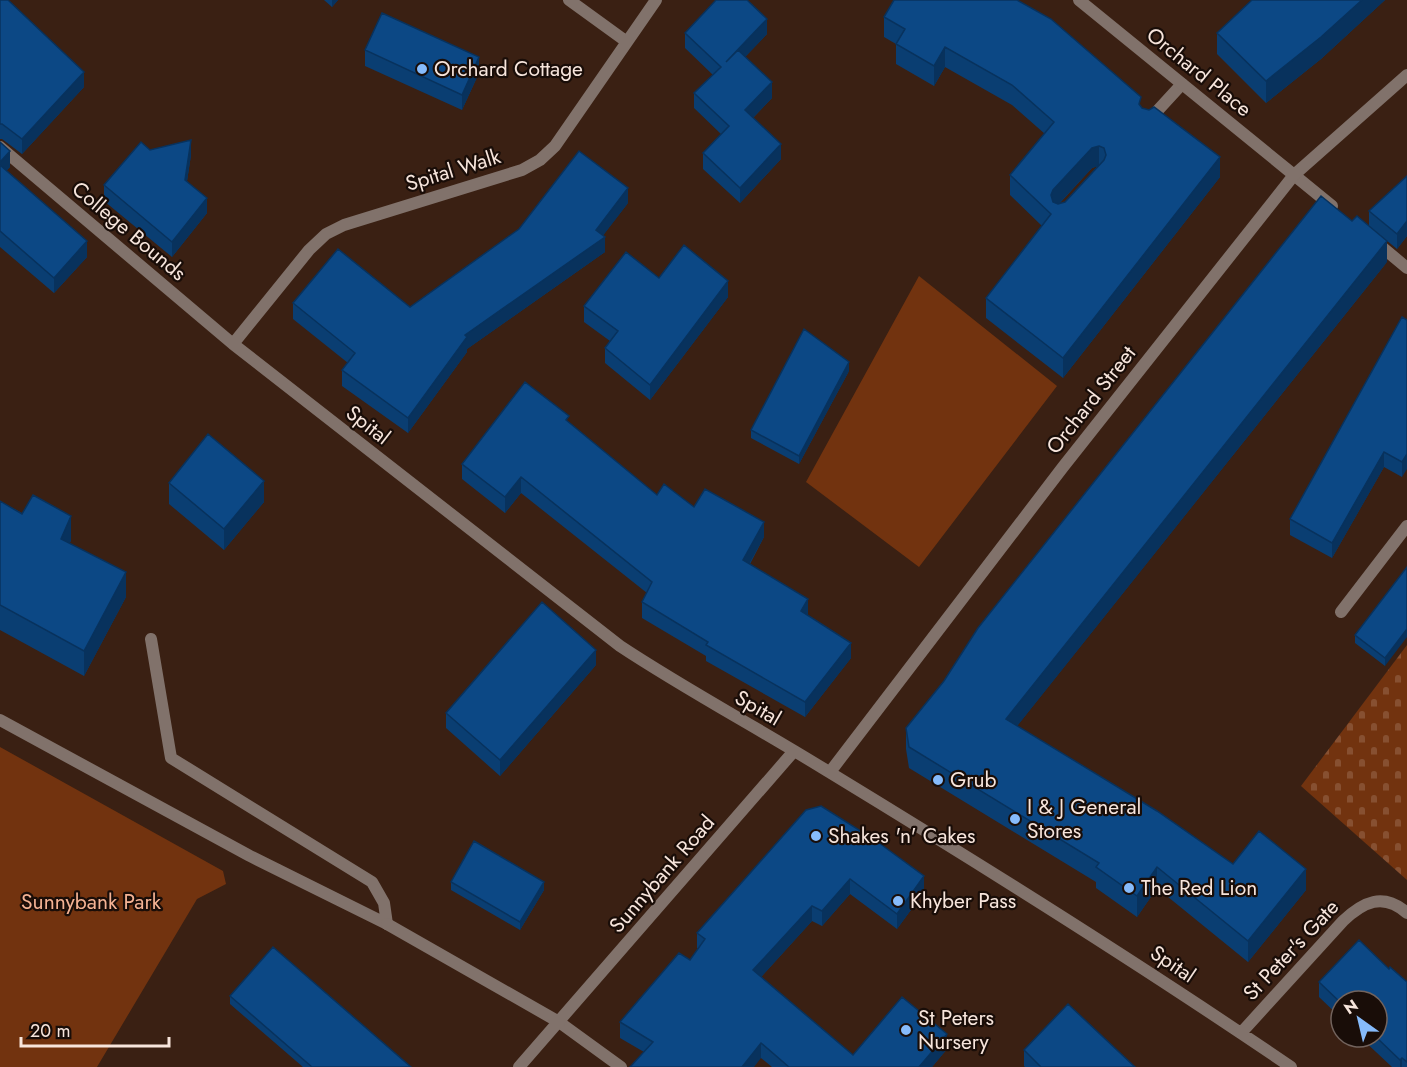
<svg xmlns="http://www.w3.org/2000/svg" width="1407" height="1067" viewBox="0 0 1407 1067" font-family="Jost,sans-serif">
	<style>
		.cemetery { fill: url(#cemetery-stones) }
		.park { fill: #72330f }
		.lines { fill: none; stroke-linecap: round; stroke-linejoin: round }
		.service { stroke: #81726b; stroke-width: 12 }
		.minor { stroke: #81726b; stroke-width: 12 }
		.wall { fill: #0a3e72; fill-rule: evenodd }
		.shaded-wall { fill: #08325d }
		.building { fill: #0c4885; stroke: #08325d; stroke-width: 1.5; fill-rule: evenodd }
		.poi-dot { fill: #86bbfb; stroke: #190d08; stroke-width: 2 }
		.labels { text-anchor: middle; stroke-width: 4.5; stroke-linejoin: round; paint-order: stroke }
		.poi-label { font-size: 21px; fill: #f7e5dc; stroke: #190d08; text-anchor: start }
		.street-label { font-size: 21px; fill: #f7e5dc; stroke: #190d08 }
		.park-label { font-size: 21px; fill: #f5b394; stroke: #190d08 }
	</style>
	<defs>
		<pattern id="cemetery-stones" width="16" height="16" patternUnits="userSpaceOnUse" patternTransform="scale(1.5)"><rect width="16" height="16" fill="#72330f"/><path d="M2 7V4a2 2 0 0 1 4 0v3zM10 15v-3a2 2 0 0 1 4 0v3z" fill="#875031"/></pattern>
	</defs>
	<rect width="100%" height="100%" fill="#3a2013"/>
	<!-- cemetery -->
	<path class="cemetery" d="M 1407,645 L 1407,880 L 1301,786 Z"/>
	<!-- park -->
	<path class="park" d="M 919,276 L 1057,386 L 919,567 L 806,482 Z
		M 0,747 L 223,871 L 226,884 L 197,899 L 97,1067 L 0,1067 Z"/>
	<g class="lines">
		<!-- service -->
		<path class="service" d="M 1148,121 L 1182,84
			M 1294,175 L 1332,206
			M 1376,242 L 1407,268
			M 1341,612 L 1407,526
			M 151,639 L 171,758 L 372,882 L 384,903 L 387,924
			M 0,720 L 250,856 L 387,924
			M 559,1022 L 621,1067"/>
		<!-- minor -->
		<path class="minor" d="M 569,0 L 627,42
			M 1079,0 L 1294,175
			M 0,147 L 233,344 L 620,646 C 688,691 760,729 829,772 C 985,867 1140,964 1291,1067
			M 233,344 L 309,250 L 326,234 L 344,225 L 522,170 L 540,160 L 555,146 L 656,0
			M 830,772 L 1063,467 L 1294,175 L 1407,75
			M 387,924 L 559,1022
			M 1241,1033 L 1343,921 C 1363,902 1383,892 1407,913
			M 519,1067 L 794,751"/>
	</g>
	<!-- wall -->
	<path class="wall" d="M 0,0 L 84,87 L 22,154 L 2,139 L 0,139 Z
		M 324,0 L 338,0 L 332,7 Z
		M 1252,0 L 1385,0 L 1321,59 L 1266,103 L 1217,54 L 1217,33 Z
		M 884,17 L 1141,107 L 1220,177 L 1063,378 L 986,318 L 986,298 L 1042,226 L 1010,195 L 1010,175 L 1045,134 L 1012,105 L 945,67 L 934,86 L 896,64 L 896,44 L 884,37 ZM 1098,166 L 1065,202 L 1059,204 L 1092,168 Z
		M 685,33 L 767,34 L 745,57 L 772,98 L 753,118 L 781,159 L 740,203 L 703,169 L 703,153 L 721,134 L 694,108 L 694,93 L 713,75 L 685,48 Z
		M 365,50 L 479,73 L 462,110 L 365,66 Z
		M 0,142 L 10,167 L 6,171 L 87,257 L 54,293 L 0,247 Z
		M 150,150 L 191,155 L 187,181 L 207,213 L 172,257 L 104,201 L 104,185 Z
		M 1407,176 L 1407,236 L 1397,249 L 1369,226 L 1369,211 Z
		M 628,203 L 603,235 L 605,252 L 467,349 L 467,352 L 408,433 L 342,386 L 342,370 L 348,363 L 293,319 L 293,303 L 410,307 Z
		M 1387,262 L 1017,726 L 1233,864 L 1306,890 L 1248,962 L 1157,888 L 1137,917 L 1096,888 L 1096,882 L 909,768 L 906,749 L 906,728 Z
		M 659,278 L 728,297 L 650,400 L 605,363 L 605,348 L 610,341 L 584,322 L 584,306 Z
		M 1407,320 L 1402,477 L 1384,467 L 1332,558 L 1290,535 L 1290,519 Z
		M 849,371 L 799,464 L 751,438 L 751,430 Z
		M 569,422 L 657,495 L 694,507 L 764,537 L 750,564 L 808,615 L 851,658 L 805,717 L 706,661 L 706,656 L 642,618 L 642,602 L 647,593 L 521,493 L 505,513 L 462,479 L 462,464 Z
		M 169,483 L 264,502 L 224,550 L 169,504 Z
		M 0,501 L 71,540 L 70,543 L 126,597 L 84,676 L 0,630 Z
		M 1407,567 L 1385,666 L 1355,643 L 1355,635 Z
		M 596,665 L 500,776 L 446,728 L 446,713 Z
		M 806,810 L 924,892 L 897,929 L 850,894 L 822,926 L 812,921 L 761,977 L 853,1055 L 947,1049 L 932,1067 L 772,1067 L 761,1058 L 644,1052 L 620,1038 L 620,1022 L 690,960 L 699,949 L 697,948 L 697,933 Z
		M 451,882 L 544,890 L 520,930 L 451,890 Z
		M 1389,969 L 1407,982 L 1407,1067 L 1392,1067 L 1360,1037 L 1377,1037 L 1341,1001 L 1341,1018 L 1319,997 L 1319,982 Z
		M 230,996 L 411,1067 L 303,1067 L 230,1004 Z
		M 1024,1050 L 1135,1067 L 1025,1067 L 1024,1066 Z"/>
	<!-- shaded-wall -->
	<path class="shaded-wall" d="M 332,0 L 338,0 L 332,7 Z
		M 1362,0 L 1385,0 L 1321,59 L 1266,103 L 1266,81 Z
		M 767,19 L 767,34 L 726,77 L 726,62 Z
		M 945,47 L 945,67 L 934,86 L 934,66 Z
		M 479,57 L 479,73 L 462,110 L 462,95 Z
		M 84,72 L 84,87 L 22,154 L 22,139 Z
		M 772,82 L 772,98 L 745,126 L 745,110 Z
		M 191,140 L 191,155 L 185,195 L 185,180 Z
		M 781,144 L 781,159 L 740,203 L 740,188 Z
		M 1099,146 L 1099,166 L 1092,168 L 1053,210 L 1051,195 L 1053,190 L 1092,148 Z
		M 10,151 L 10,167 L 0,178 L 0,162 Z
		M 1220,157 L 1220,177 L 1063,378 L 1063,358 Z
		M 628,188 L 628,203 L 599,241 L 605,237 L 605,252 L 467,349 L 467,352 L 408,433 L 408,418 L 465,335 L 596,230 Z
		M 207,198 L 207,213 L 172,257 L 172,242 Z
		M 1407,221 L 1407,236 L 1397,249 L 1397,234 Z
		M 87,241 L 87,257 L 54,293 L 54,278 Z
		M 1387,241 L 1387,262 L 1006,740 L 1006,719 Z
		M 728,281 L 728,297 L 650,400 L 650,385 Z
		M 849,362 L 849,371 L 799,464 L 799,456 Z
		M 1384,452 L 1384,467 L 1332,558 L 1332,543 Z
		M 1407,454 L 1407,469 L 1402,477 L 1402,462 Z
		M 521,477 L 521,493 L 505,513 L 505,497 Z
		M 264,481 L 264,502 L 224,550 L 224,529 Z
		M 71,516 L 71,540 L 61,563 L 61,539 Z
		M 764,522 L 764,537 L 743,575 L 743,560 Z
		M 126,572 L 126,597 L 84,676 L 84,651 Z
		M 808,599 L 808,615 L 801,626 L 801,611 Z
		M 1407,629 L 1407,637 L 1385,666 L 1385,658 Z
		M 851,643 L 851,658 L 805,717 L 805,702 Z
		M 596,650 L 596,665 L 500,776 L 500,760 Z
		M 1157,867 L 1157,888 L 1137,917 L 1137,896 Z
		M 1306,869 L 1306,890 L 1248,962 L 1248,941 Z
		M 924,876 L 924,892 L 897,929 L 897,914 Z
		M 850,879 L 850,894 L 822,926 L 822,911 Z
		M 544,882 L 544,890 L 520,930 L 520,922 Z
		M 812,906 L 812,921 L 753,986 L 753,970 Z
		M 947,1034 L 947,1049 L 932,1067 L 919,1067 Z
		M 761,1043 L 761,1058 L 754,1067 L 742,1067 Z
		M 1402,1058 L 1402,1067 L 1400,1067 L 1400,1060 Z"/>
	<!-- building -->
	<path class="building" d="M 0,0 L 8,0 L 84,72 L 22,139 L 2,124 L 0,124 Z
		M 716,0 L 747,0 L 767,19 L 726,62 L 738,50 L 772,82 L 745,110 L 781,144 L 740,188 L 703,153 L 729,126 L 694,93 L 721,67 L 685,33 Z
		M 894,0 L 1017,0 L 1051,19 L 1141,97 L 1139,104 L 1142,108 L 1149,110 L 1154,107 L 1220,157 L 1063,358 L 986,298 L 1051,214 L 1010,175 L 1054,122 L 1012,85 L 945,47 L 934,66 L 896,44 L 905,29 L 884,17 ZM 1099,146 L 1104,148 L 1106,155 L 1104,160 L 1065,202 L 1058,204 L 1053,202 L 1051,195 L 1053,190 L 1092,148 Z
		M 1252,0 L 1362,0 L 1321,37 L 1266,81 L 1217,33 Z
		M 382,13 L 479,57 L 462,95 L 365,50 Z
		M 191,140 L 185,180 L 207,198 L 172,242 L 104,185 L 141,142 L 150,150 Z
		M 0,142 L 10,151 L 0,162 Z
		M 579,151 L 628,188 L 596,230 L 605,237 L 465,335 L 467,337 L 408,418 L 342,370 L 355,353 L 293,303 L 338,249 L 410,307 L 519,229 Z
		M 0,165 L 87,241 L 54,278 L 0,231 Z
		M 1407,176 L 1407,221 L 1397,234 L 1369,211 Z
		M 1321,196 L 1352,221 L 1357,216 L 1387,241 L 1006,719 L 1157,811 L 1233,864 L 1259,831 L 1306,869 L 1248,941 L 1157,867 L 1137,896 L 1096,867 L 1099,863 L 909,747 L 906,728 L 944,681 L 978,628 Z
		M 684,245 L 728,281 L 650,385 L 605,348 L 618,331 L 584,306 L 626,252 L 659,278 Z
		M 1402,317 L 1407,320 L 1407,454 L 1402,462 L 1384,452 L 1332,543 L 1290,519 Z
		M 804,329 L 849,362 L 799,456 L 751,430 Z
		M 525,382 L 569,416 L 566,420 L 657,495 L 664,484 L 694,507 L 705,489 L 764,522 L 743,560 L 808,599 L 801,611 L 851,643 L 805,702 L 706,645 L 708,642 L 642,602 L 652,582 L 521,477 L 505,497 L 462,464 Z
		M 208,434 L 264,481 L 224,529 L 169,483 Z
		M 33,495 L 71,516 L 61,539 L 126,572 L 84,651 L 0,605 L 0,501 L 22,514 Z
		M 1407,567 L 1407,629 L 1385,658 L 1355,635 Z
		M 542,602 L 596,650 L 500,760 L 446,713 Z
		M 821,806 L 875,840 L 924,876 L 897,914 L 850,879 L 822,911 L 812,906 L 753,970 L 853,1055 L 902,997 L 947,1034 L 919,1067 L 789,1067 L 761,1043 L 742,1067 L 630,1067 L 653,1042 L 620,1022 L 679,953 L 690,960 L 705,939 L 697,933 L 806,810 Z
		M 474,841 L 544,882 L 520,922 L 451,882 Z
		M 1359,940 L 1389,969 L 1390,967 L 1407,982 L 1407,1062 L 1402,1058 L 1400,1060 L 1376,1037 L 1377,1001 L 1341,1001 L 1341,1003 L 1319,982 Z
		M 273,947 L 411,1067 L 312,1067 L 230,996 Z
		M 1068,1004 L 1135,1067 L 1041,1067 L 1024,1050 Z"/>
	<!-- markers -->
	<g class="poi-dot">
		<circle cx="422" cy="69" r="6"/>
		<circle cx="938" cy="780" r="6"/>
		<circle cx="1015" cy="819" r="6"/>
		<circle cx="816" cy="836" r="6"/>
		<circle cx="1129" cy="888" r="6"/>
		<circle cx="898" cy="901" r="6"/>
		<circle cx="906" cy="1030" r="6"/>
	</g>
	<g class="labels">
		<!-- poi labels -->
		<g class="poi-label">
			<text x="434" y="76">Orchard Cottage</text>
			<text x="950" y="787">Grub</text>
			<text x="1027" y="814">I &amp; J General<tspan x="1027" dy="24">Stores</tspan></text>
			<text x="828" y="843">Shakes 'n' Cakes</text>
			<text x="1141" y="895">The Red Lion</text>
			<text x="910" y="908">Khyber Pass</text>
			<text x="918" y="1025">St Peters<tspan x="918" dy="24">Nursery</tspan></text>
		</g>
		<!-- street labels -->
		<g class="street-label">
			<text transform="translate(1199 72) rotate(39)" y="7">Orchard Place</text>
			<text transform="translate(453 170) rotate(-17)" y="7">Spital Walk</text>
			<text transform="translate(129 231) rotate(40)" y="7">College Bounds</text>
			<text transform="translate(1091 400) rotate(-52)" y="7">Orchard Street</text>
			<text transform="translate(368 425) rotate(38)" y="7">Spital</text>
			<text transform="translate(758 708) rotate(30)" y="7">Spital</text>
			<text transform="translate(662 874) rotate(-49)" y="7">Sunnybank Road</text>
			<text transform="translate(1291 950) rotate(-47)" y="7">St Peter's Gate</text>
			<text transform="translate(1173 964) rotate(34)" y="7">Spital</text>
		</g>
		<!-- park labels -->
		<g class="park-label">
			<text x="91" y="909">Sunnybank Park</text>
		</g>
	</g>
	<!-- north arrow -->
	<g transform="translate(1359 1019) rotate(326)"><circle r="28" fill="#190d08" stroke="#72635d" stroke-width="1.5"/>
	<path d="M0-4.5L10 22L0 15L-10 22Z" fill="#86bbfb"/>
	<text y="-9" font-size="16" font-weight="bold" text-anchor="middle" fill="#f7e5dc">N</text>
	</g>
	<!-- scale -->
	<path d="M21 1037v9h148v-9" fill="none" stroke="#f7e5dc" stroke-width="3"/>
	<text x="30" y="1037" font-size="18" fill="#f7e5dc" stroke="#190d08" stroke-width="4.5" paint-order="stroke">20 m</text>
</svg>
